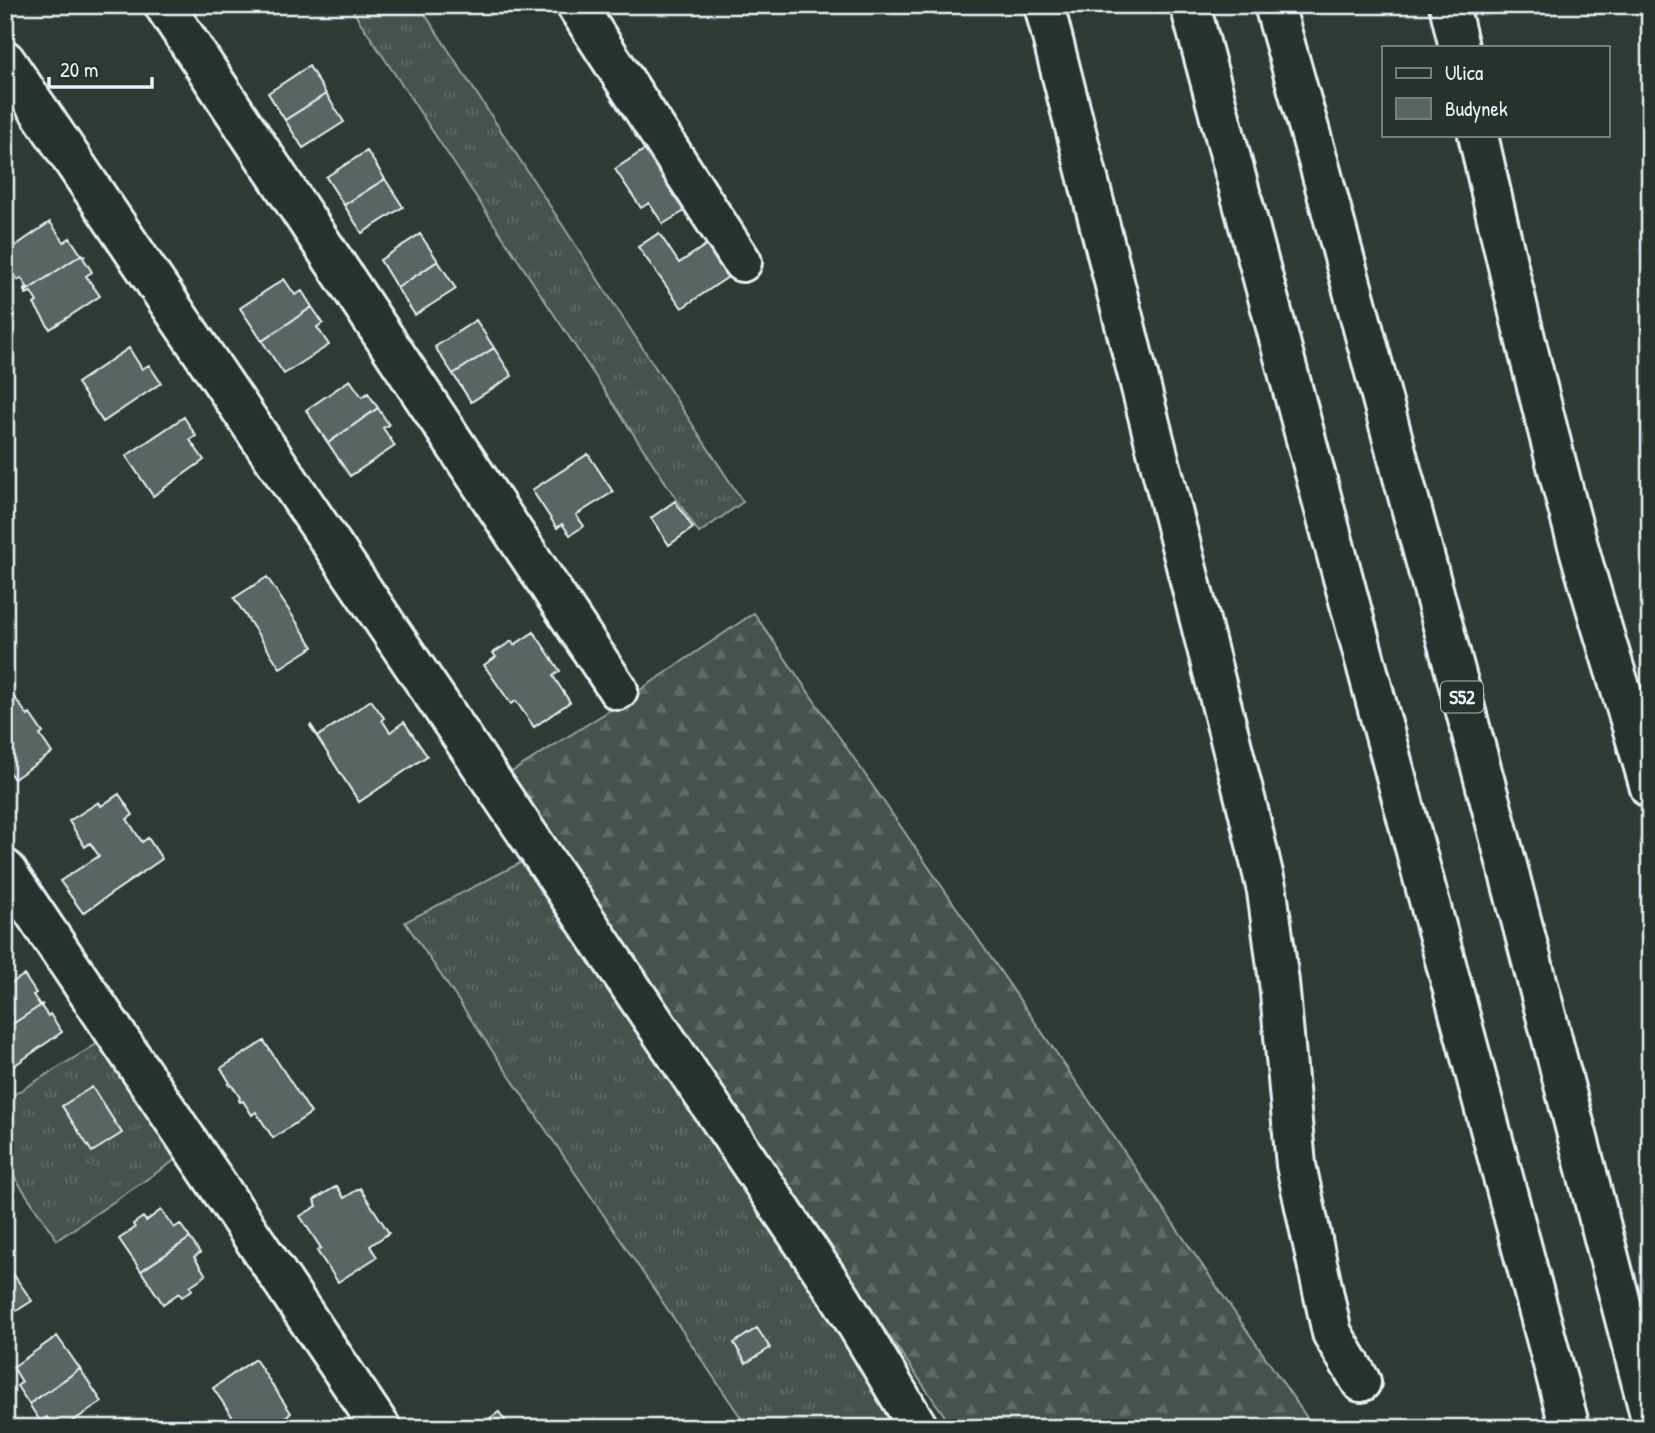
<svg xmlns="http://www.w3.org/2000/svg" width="1655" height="1433" viewBox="0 0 1655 1433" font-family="'Patrick Hand',sans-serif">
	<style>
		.grass { fill: url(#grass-tufts); stroke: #96a2a3; stroke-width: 2 }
		.forest { fill: url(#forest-firs); stroke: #96a2a3; stroke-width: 2 }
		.building { fill: #596563; stroke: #e8f1f8; stroke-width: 2 }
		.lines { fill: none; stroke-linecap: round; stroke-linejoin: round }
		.minor-casing { stroke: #e8f1f8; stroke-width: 44 }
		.highway-casing { stroke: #e8f1f8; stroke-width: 44 }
		.minor { stroke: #26332d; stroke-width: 38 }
		.highway { stroke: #26332d; stroke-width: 38 }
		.labels { text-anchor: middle; stroke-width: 5; stroke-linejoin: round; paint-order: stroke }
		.shield { fill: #26332d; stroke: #aeb8bb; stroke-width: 2 }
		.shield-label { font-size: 19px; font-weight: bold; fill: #e8f1f8 }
	</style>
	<defs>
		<pattern id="grass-tufts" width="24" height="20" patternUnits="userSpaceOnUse" patternTransform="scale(1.75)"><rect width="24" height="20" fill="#45524e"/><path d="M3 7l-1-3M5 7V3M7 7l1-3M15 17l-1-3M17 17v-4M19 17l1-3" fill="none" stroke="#606b68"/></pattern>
		<pattern id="forest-firs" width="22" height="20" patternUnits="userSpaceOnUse" patternTransform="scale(1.75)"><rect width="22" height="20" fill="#45524e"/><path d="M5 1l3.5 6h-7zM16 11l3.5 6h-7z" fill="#606b68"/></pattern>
	</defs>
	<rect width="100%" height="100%" fill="#2e3b35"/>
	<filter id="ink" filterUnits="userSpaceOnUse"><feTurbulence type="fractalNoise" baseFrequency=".0143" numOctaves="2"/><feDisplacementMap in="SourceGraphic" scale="14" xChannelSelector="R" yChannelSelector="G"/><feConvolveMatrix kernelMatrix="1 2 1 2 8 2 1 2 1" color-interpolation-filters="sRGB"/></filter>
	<g filter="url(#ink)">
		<!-- grass -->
		<path class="grass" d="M 349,5 L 419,5 L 743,502 L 699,533 Z
			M 524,861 L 908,1428 L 748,1428 L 405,922 Z
			M 100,1042 L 178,1158 L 57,1240 L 5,1163 L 5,1100 Z"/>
		<!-- forest -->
		<path class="forest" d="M 754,613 L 1314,1428 L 953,1428 L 502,778 L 615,707 Z"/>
		<!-- building -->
		<path class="building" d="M 309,66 L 326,94 L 285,120 L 268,93 Z
			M 326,94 L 344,122 L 303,148 L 285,120 Z
			M 650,146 L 688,209 L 663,224 L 649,203 L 641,208 L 615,169 Z
			M 367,151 L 385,179 L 344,205 L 326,177 Z
			M 385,179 L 403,207 L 362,233 L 344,205 Z
			M 50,222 L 64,242 L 70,238 L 80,253 L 82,254 L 25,292 L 24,290 L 28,288 L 21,278 L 18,280 L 5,263 L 5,253 Z
			M 659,233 L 679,263 L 712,241 L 734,273 L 682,308 L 638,247 Z
			M 420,234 L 438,261 L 397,288 L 380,260 Z
			M 82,254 L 84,256 L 82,256 L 92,272 L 86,276 L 100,296 L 50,329 L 34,304 L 37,302 L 31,292 L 26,294 L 25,292 Z
			M 438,261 L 456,289 L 415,315 L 397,288 Z
			M 284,279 L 295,295 L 302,291 L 312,307 L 262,341 L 240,308 Z
			M 312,307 L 323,323 L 317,327 L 329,345 L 284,374 L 262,341 Z
			M 476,320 L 494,348 L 453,374 L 435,347 Z
			M 129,348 L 142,369 L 149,365 L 161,383 L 103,422 L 77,383 Z
			M 494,348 L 512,376 L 471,402 L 453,374 Z
			M 350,380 L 362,397 L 368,393 L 378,408 L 328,443 L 306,410 Z
			M 378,408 L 389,425 L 383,428 L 395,446 L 350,476 L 328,443 Z
			M 184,417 L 196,436 L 190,440 L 204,460 L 153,496 L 126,456 Z
			M 588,454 L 613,492 L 576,515 L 584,526 L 570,535 L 562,524 L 557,528 L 532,490 Z
			M 675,501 L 693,528 L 669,545 L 651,518 Z
			M 267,577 L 313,647 L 280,668 L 234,598 Z
			M 534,632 L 560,671 L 553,676 L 570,702 L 534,727 L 516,701 L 511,704 L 484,665 L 496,657 L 493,653 L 512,641 L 514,645 Z
			M 15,698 L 28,716 L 30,714 L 43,733 L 40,735 L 52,753 L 14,779 L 5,767 L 5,704 Z
			M 371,700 L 384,718 L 382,720 L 390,732 L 404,722 L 427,756 L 359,802 L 310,726 L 311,725 L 318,736 Z
			M 119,794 L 133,815 L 127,819 L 142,842 L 148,838 L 162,859 L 83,913 L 60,881 L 99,856 L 90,843 L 85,847 L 69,821 L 99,802 L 101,806 Z
			M 24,975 L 36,993 L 33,995 L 40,1005 L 43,1004 L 5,1029 L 5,987 Z
			M 43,1004 L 41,1006 L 48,1016 L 50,1014 L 62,1032 L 5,1072 L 5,1029 Z
			M 264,1041 L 311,1113 L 273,1138 L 256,1112 L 252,1115 L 243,1101 L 240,1102 L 239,1100 L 240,1098 L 232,1085 L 230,1086 L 228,1084 L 230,1083 L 221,1068 Z
			M 92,1087 L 122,1133 L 92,1152 L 62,1106 Z
			M 337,1186 L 344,1198 L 360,1188 L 389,1233 L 370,1246 L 377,1257 L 338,1282 L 317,1251 L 321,1248 L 300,1216 L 317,1206 L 314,1200 Z
			M 161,1210 L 174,1228 L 180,1224 L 190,1238 L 141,1271 L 119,1239 L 135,1228 L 133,1224 L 143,1217 L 146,1221 Z
			M 190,1238 L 200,1253 L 194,1257 L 206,1275 L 190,1286 L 192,1290 L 182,1297 L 179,1293 L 163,1304 L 141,1271 Z
			M 9,1268 L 32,1301 L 5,1318 L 5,1271 Z
			M 757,1328 L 770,1348 L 746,1363 L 734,1343 Z
			M 57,1336 L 80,1369 L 29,1404 L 17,1386 L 22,1382 L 13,1367 Z
			M 255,1359 L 291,1413 L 269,1428 L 240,1428 L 213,1388 Z
			M 80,1369 L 102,1402 L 62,1428 L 54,1428 L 47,1417 L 40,1421 L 29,1404 Z
			M 499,1412 L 510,1428 L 476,1428 Z"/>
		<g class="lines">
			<defs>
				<path id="minor" d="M 164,5 L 618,690
					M 576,5 L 742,262
					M 1044,5 L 1248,810 L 1267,891 L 1279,982 L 1296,1165 L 1332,1333 L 1361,1382
					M 1449,5 L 1459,47
					M 5,60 L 842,1300 L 918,1427
					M 1478,135 C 1506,261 1536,387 1569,512 C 1593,605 1624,696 1650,788
					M 5,869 L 381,1428"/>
				<path id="highway" d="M 1190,5 L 1570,1428
					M 1274,5 L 1319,164 L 1498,831 L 1650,1415"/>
			</defs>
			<!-- minor casing -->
			<use href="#minor" class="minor-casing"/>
			<!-- highway casing -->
			<use href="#highway" class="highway-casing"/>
			<!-- minor -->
			<use href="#minor" class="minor"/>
			<!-- highway -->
			<use href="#highway" class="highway"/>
		</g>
	</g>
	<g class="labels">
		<!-- shield labels -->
		<rect class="shield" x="1441" y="681.5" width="42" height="31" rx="5"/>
		<g class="shield-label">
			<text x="1462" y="704">S52</text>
		</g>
	</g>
	<!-- margin -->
	<rect width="1655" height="1433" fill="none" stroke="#26332d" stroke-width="28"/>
	<rect x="14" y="14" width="1627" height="1405" fill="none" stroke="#e8f1f8" stroke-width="2.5" filter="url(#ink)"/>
	<!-- legend -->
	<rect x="1382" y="46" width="228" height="91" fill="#26332d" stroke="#747f7e" stroke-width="2"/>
	<rect x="1396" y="68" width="35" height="10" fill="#26332d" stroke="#747f7e" stroke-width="2"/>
	<text x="1445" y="80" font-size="21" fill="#e8f1f8">Ulica</text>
	<rect x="1396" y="98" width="35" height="21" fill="#596563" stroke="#747f7e" stroke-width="2"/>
	<text x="1445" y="116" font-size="21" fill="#e8f1f8">Budynek</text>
	<!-- scale -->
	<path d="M49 77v10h103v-10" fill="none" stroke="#e8f1f8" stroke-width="3.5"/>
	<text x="60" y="77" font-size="21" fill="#e8f1f8" stroke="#26332d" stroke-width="5" paint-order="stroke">20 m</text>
</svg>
